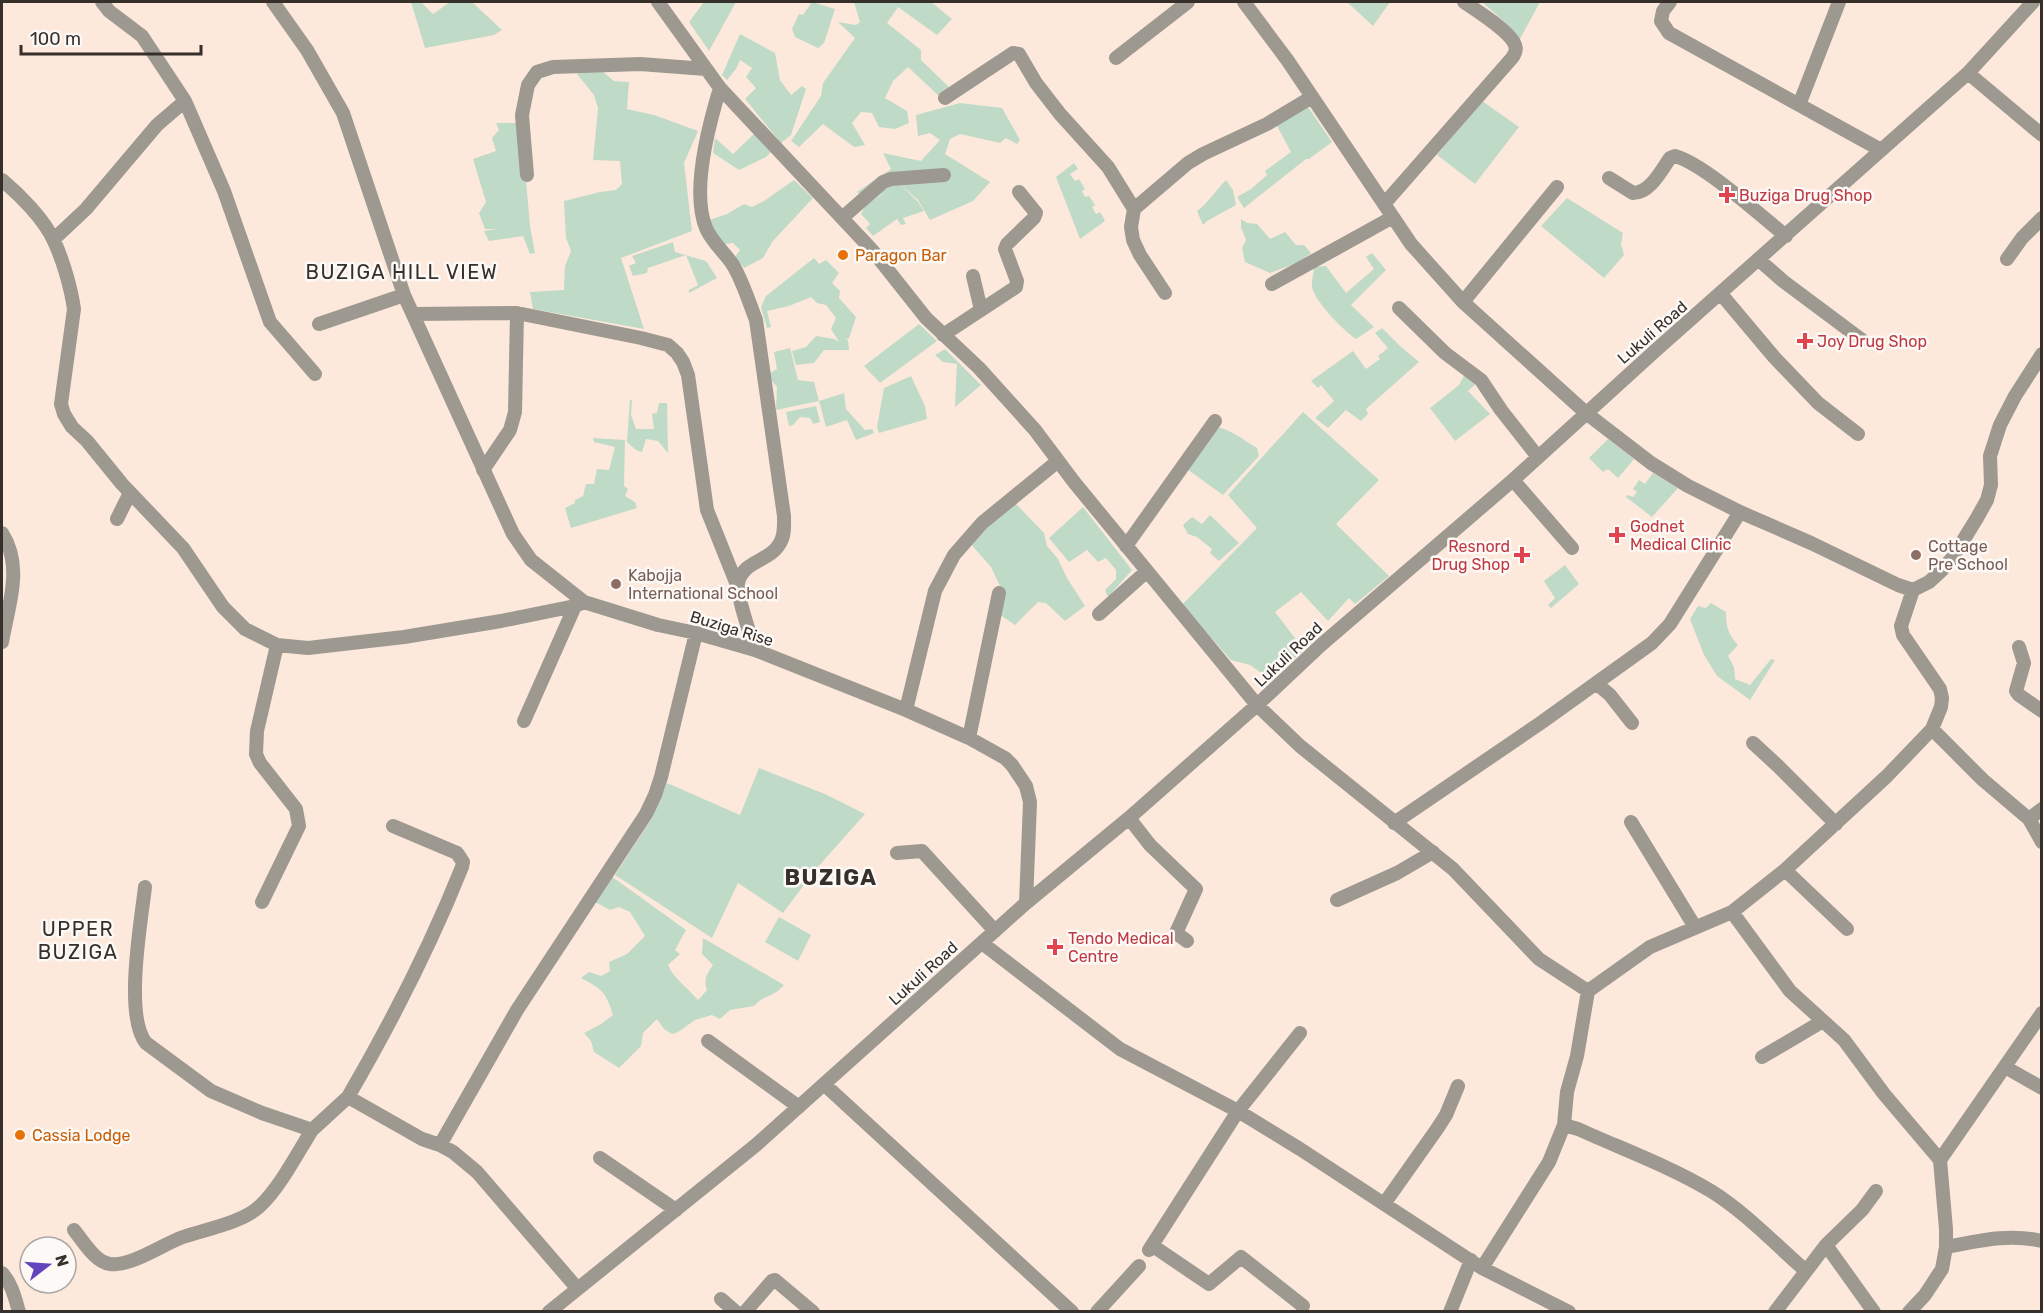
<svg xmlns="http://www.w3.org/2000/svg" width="2043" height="1313" viewBox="0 0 2043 1313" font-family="Rubik,sans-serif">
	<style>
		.green { fill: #c0dac8 }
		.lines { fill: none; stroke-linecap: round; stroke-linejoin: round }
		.minor { stroke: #9d9890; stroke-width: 14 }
		.health-dot { fill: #e0444e; stroke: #fdf9f7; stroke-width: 2 }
		.food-dot { fill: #e8710a; stroke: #fdf9f7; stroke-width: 2 }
		.education-dot { fill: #8d6e63; stroke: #fdf9f7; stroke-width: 2 }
		.labels { text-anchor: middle; stroke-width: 5; stroke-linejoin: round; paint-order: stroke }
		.health-label { font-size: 16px; fill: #be3a42; stroke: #fdf9f7; text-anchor: start }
		.food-label { font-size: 16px; fill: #c56008; stroke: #fdf9f7; text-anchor: start }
		.street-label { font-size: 16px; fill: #362f2a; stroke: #fdf9f7 }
		.education-label { font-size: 16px; fill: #785e54; stroke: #fdf9f7; text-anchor: start }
		.quarter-label { font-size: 20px; letter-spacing: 1.5px; fill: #362f2a; stroke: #fdf9f7 }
		.district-label { font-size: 22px; font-weight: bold; letter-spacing: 1.5px; fill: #362f2a; stroke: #fdf9f7 }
	</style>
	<rect width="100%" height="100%" fill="#fce9db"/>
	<!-- green -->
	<path class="green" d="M 411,2 L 421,2 L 433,14 L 450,2 L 472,2 L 502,30 L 494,35 L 425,48 Z
		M 704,2 L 736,2 L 709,51 L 689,22 Z
		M 812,2 L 835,9 L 824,43 L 818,48 L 795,37 L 792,29 L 799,14 L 803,15 Z
		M 854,2 L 931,2 L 952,19 L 937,35 L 898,7 L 887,23 L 921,50 L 921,60 L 949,87 L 939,96 L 908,67 L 893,81 L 885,98 L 907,111 L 909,123 L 895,129 L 879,127 L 872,113 L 861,112 L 852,123 L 865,145 L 854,147 L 823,124 L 799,147 L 791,141 L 821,96 L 823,83 L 855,38 L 838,22 L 856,25 L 860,22 Z
		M 1347,2 L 1390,2 L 1373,26 Z
		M 1482,2 L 1540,2 L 1520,39 L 1507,24 Z
		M 740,34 L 775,53 L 780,80 L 791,95 L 802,86 L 806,89 L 791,135 L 781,143 L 745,99 L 756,88 L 746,77 L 752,68 L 740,60 L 736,69 L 727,80 L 722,75 Z
		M 583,68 L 602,71 L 614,81 L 629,82 L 627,109 L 654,115 L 698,131 L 684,163 L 692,231 L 621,258 L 644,329 L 533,309 L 530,292 L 564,290 L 565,266 L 571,251 L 566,238 L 564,201 L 600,192 L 616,190 L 622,184 L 620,161 L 593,160 L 598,108 L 594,95 L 577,74 Z
		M 1482,101 L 1519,127 L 1475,184 L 1437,155 Z
		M 960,103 L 1002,108 L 1020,140 L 1017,144 L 1006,138 L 1000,143 L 960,134 L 950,139 L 945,154 L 990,182 L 973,201 L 930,220 L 918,200 L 901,185 L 918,202 L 924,211 L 903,218 L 906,224 L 901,225 L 897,219 L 873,236 L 866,228 L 870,224 L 861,214 L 867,202 L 891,191 L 867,201 L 857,192 L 891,169 L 883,153 L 921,161 L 940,140 L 930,133 L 918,136 L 916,115 Z
		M 1302,105 L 1308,107 L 1332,142 L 1309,159 L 1306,159 L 1244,208 L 1237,197 L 1251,189 L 1267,175 L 1265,171 L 1291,152 L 1277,126 Z
		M 496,123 L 521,123 L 530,226 L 535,253 L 530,254 L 523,236 L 489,241 L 484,231 L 497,229 L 485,229 L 479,213 L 486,202 L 473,159 L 496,151 L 492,138 L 499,130 Z
		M 756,132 L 773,150 L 766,157 L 739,170 L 713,153 L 715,138 L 733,154 Z
		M 1074,163 L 1078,169 L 1070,174 L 1075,181 L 1079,179 L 1085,189 L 1082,191 L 1085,197 L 1089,196 L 1095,205 L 1092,207 L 1096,214 L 1100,212 L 1105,221 L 1080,239 L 1056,177 Z
		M 794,180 L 813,198 L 772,242 L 763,258 L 744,268 L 735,257 L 740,250 L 733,243 L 721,245 L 709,220 L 727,214 L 744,204 L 752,207 L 764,201 Z
		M 1226,180 L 1233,190 L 1236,205 L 1207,221 L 1203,225 L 1197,211 C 1206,205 1217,189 1226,180 Z
		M 1567,198 L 1623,233 L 1621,244 L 1624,255 L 1604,278 L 1541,226 Z
		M 1241,219 L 1247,223 L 1257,224 L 1270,239 L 1285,232 L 1296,245 L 1304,245 L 1311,253 L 1297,263 L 1270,273 L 1245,262 L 1242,248 L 1246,240 L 1241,227 Z
		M 673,242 L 675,252 L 706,261 L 717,278 L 689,293 L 689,290 L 698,285 L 686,255 L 648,268 L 647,273 L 633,276 L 629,266 L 636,263 L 632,256 Z
		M 1372,253 L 1386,270 L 1351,305 L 1374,327 L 1356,339 C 1344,331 1315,302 1312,287 C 1311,282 1314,273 1314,267 L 1326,266 L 1346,293 L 1374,269 L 1366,257 Z
		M 814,258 L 819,264 L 826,260 L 839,273 L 832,283 L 840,291 L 839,298 L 856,317 L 849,338 L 846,339 L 848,340 L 849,350 L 824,350 L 814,363 L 796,365 L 792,351 L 806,347 L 816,336 L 834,339 L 839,342 L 831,329 L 836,318 L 826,305 L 817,303 L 811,297 L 789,306 L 767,311 L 771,327 L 767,328 L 761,307 L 766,296 Z
		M 919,324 L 937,341 L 880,383 L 864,366 Z
		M 1382,328 L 1400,346 L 1419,362 L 1366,409 L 1368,414 L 1361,421 L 1346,410 L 1328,428 L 1315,418 L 1334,401 L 1321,385 L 1318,388 L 1311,381 L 1353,351 L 1366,369 L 1380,359 L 1378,356 L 1388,348 L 1375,333 Z
		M 790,348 L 798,380 L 814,382 L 819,401 L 844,393 L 846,409 L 865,430 L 872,429 L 874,433 L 856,440 L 847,420 L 826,427 L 819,401 L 776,410 L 777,387 L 767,375 L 777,369 L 774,352 Z
		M 945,349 L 981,385 L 955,407 L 957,364 L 943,362 L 935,355 Z
		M 1466,372 L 1479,381 L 1468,391 L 1490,414 L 1455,441 L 1430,408 L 1459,385 Z
		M 911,376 L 925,406 L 927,419 L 879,433 L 877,427 L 884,388 Z
		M 630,399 L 632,401 L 631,415 L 636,429 L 654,429 L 652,414 L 657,413 L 659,403 L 667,403 L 668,453 L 658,441 L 646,439 L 642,452 L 636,450 L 627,442 Z
		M 816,406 L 820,422 L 813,424 L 810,418 L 800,417 L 793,425 L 789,426 L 786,412 Z
		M 1303,412 L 1379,480 L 1336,524 L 1389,576 L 1355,604 L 1349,598 L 1328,621 L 1301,592 L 1275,612 L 1304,650 L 1270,679 L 1250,665 L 1231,660 L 1182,605 L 1257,528 L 1228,495 Z
		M 1216,427 C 1229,428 1245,441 1257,448 L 1259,456 L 1223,495 L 1187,469 Z
		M 593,438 L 625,440 L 624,486 L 628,489 L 625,496 L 635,502 L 637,508 L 571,528 L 565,508 L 575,503 L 575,500 L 583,496 L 586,484 L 594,484 L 597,469 L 609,470 L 615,447 L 594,442 Z
		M 1608,439 L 1634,459 L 1618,478 L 1608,469 L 1603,472 L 1589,458 Z
		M 1653,473 L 1678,488 L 1652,517 L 1626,497 L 1628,495 L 1633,497 L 1637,492 L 1633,489 L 1639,480 L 1645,484 Z
		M 1015,503 L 1044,533 L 1047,546 L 1058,559 L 1067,578 L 1085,606 L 1065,621 L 1046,603 L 1038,602 L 1015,625 L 999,614 L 1004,595 L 991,567 L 969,542 Z
		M 1083,507 L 1132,570 L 1108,597 L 1105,590 L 1116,579 L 1116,570 L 1106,558 L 1098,562 L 1087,550 L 1069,562 L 1049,538 Z
		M 1210,515 L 1239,543 L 1219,561 L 1210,553 L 1212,549 L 1197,537 L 1188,534 L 1183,525 L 1192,517 L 1202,524 Z
		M 1565,565 L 1579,584 L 1551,608 L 1548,605 L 1555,598 L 1544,581 Z
		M 1711,603 L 1726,612 C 1726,627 1728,634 1738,645 L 1728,656 L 1734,667 L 1735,679 L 1750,685 L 1771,659 L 1775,660 L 1750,700 L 1717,676 L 1704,655 L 1690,619 L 1698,606 L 1706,608 Z
		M 759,768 L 825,794 L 865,814 L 816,869 L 783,913 L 738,883 L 712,938 L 615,875 L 652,818 L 667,783 L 740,815 Z
		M 611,876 L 686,930 L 675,950 L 680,954 L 668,965 C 674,979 688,988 698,1000 L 707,990 C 703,979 707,974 713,965 L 702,954 L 703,938 L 784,985 C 773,998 765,994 754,1006 L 730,1010 L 720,1019 L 712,1015 L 695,1020 L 678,1032 L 672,1034 L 664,1029 L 657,1019 L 643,1033 L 641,1046 L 619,1068 L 594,1052 L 591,1041 L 584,1033 L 601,1024 L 613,1015 C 606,992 602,989 581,978 L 589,972 L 601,976 L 610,971 L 609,962 L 627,954 L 645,936 L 630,912 L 619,907 L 610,910 L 593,901 Z
		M 779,917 L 811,935 L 798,961 L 765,942 Z"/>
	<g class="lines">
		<!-- minor -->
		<path class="minor" d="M 102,2 L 109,11 L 142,36 L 185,101 L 224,191 L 270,322 L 315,374
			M 273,2 L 307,50 L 343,113 L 404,295 L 513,534 L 531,560 L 584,602
			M 658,2 L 720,88 L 872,250 L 926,318 L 979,368 L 1035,430 L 1074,482 L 1257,705 L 1300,746 L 1453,869 L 1539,959 L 1588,991 L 1650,947 L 1732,912 L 1785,870 L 1887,776 L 1932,729 L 1941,707 L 1942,698 L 1940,689 L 1903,635 L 1901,626 L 1913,590
			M 1244,2 L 1288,61 L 1411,244 L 1463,302 L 1586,413 L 1651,463 L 1688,486 L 1740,512 L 1811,543 L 1898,585 L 1913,590 L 1929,582 L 1942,570 L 1953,557 L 1977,518 L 1987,500 L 1991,485 L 1990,456 L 2000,425 L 2015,396 L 2042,354
			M 1670,2 L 1663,11 L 1661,21 L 1669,33 L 1881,150
			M 1116,58 L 1188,2
			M 1968,73 L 2042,135
			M 720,88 C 709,124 691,192 706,228 C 711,241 725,253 733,265 C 743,282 749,302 756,320 L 784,516 C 784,525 785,535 780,543 C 770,562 743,560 738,583 C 736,594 751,637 755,650
			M 945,98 L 1013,53 L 1019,54 L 1036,83 L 1060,114 L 1108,167 L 1134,209
			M 1799,105 L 1839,2
			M 527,175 L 522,115 L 528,85 L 537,72 L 553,67 L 640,64 L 706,69
			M 1609,178 L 1633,193 C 1650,193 1661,171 1670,158 L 1675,156 C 1704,164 1760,215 1786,236
			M 2,180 C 20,195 44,219 54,241 C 63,260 71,288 74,309 L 61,404 L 64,414 L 72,427 L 87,441 L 122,484 L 183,548 L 223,607 L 245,629 L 277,645 L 308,648 L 404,637 L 501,621 L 575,606 L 584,602 L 658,625 L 696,633 L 755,650 L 906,710 L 969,738 L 1005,758 L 1012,765 L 1026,786 L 1030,802 L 1026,903
			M 1385,203 L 1512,58 C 1515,54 1517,50 1515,45 C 1510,31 1477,11 1464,2
			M 842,218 L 883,182 L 891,179 L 944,175
			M 54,239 L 86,209 L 157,125 L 185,101
			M 2007,259 L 2022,238 L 2042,218
			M 1759,260 L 1783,281 L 1862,340
			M 973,276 L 981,310
			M 1272,284 L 1393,217
			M 1165,293 L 1140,255 L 1133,240 L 1131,227 L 1134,209 L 1188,163 L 1203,154 L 1267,124 L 1312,97
			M 1721,294 L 1774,357 L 1818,403 L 1858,434
			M 1463,302 L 1557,187
			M 1399,308 L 1445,353 L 1481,380 L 1501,410 L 1538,457
			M 414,314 L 517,313 L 641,338 L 668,345 L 677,353 L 683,362 L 688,375 L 707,510 L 737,585
			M 319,324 L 404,295
			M 943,335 L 1016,287 L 1017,281 L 1005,249 L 1007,244 L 1034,218 L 1036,213 L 1019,192
			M 483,470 L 510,430 L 515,412 L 517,313
			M 1513,480 L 1572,548
			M 117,519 L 130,493
			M 2,533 C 24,567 8,606 2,642
			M 1126,546 L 1215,421
			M 1099,614 L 1147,571
			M 2019,647 L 2024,663 L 2016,691 L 2019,695 L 2042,711
			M 1596,683 L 1610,695 L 1632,723
			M 906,710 L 935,591 L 954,555 L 982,523 L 1058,461
			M 524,721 L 575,606
			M 1932,729 L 1983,780 L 2029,819 L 2042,842
			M 969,738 L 999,593
			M 1753,743 L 1778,766 L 1836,824
			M 1129,818 L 1150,845 L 1196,889 L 1176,933 L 1187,941
			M 2029,819 L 2042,809
			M 1631,822 L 1695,927
			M 1394,823 L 1542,722 L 1652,643 L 1670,624 L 1740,512
			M 897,853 L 922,851 L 995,931
			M 1785,870 L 1847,929
			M 145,887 C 141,922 124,1016 146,1043 L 211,1091 L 262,1113 L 312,1130 L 348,1097 L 422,1139 L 440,1145
			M 1337,900 L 1397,873 L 1433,852
			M 262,902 L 299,826 L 296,809 L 260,763 L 256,754 L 257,731 L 277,645
			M 1732,912 L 1790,991 L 1844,1040 L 1884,1094 L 1940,1160
			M 982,943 L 1120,1049 L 1238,1111 L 1300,1149 L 1482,1268 L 1569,1312
			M 708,1041 L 799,1107
			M 1762,1057 L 1823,1021
			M 2005,1067 L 2042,1088
			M 825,1085 L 1072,1312
			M 348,1097 C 391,1023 430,947 462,867 L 463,862 L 457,853 L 393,826
			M 1564,1125 L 1578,1129 C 1622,1149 1669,1166 1711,1191 C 1745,1212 1776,1245 1806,1271
			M 600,1158 L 676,1210
			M 1384,1204 L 1437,1129 L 1446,1115 L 1458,1086
			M 74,1230 C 83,1241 95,1262 110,1264 C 131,1267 163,1244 183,1237 C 206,1229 242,1223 260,1206 C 280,1187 297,1154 312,1130
			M 1826,1245 L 1874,1312
			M 1153,1246 L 1209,1284 L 1241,1257 L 1303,1306
			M 1946,1247 C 1978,1241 2009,1233 2042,1241
			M 1149,1250 L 1238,1111 L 1300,1033
			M 1482,1268 L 1549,1162 L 1564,1125 L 1567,1092 L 1577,1056 L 1588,991
			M 2,1273 C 12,1284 15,1298 19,1312
			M 577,1288 L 477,1172 L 453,1152 L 440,1145 L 517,1010 L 646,814 L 655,795 L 661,777 L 696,633
			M 721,1299 L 736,1312
			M 549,1312 L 756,1145 L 1026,903 L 1129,818 L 1257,705 L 1321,645 L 1513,480 L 1656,350 L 1968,73 L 2033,2
			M 745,1312 L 772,1281 L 775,1280 L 813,1312
			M 1097,1312 L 1139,1266
			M 1450,1312 L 1471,1260
			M 1775,1312 L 1826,1245 L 1862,1210 L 1876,1191
			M 1909,1312 L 1925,1295 L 1942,1269 L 1946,1247 L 1946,1229 L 1940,1160 L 2042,1013"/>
	</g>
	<!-- markers -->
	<g class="health-dot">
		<path d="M1724 186h6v6h6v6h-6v6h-6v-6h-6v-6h6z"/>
		<path d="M1802 332h6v6h6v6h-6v6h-6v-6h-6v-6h6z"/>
		<path d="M1614 526h6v6h6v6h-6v6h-6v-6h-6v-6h6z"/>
		<path d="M1519 546h6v6h6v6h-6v6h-6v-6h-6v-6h6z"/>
		<path d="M1052 938h6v6h6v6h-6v6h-6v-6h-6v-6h6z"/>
	</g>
	<g class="food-dot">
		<circle cx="843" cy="255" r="6"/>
		<circle cx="20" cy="1135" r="6"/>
	</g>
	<g class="education-dot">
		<circle cx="1916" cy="555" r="6"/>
		<circle cx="616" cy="584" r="6"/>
	</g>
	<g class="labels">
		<!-- health labels -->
		<g class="health-label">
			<text x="1739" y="201">Buziga Drug Shop</text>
			<text x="1817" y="347">Joy Drug Shop</text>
			<text x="1630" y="532">Godnet<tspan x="1630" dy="18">Medical Clinic</tspan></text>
			<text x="1510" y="552" text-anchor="end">Resnord<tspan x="1510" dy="18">Drug Shop</tspan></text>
			<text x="1068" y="944">Tendo Medical<tspan x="1068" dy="18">Centre</tspan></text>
		</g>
		<!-- food labels -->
		<g class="food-label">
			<text x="855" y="261">Paragon Bar</text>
			<text x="32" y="1141">Cassia Lodge</text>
		</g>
		<!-- street labels -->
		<g class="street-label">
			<text transform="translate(1652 332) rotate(-41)" y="6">Lukuli Road</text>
			<text transform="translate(732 628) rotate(17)" y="6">Buziga Rise</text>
			<text transform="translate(1288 654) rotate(-43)" y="6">Lukuli Road</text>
			<text transform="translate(923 973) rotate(-42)" y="6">Lukuli Road</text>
		</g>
		<!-- education labels -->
		<g class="education-label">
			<text x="1928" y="552">Cottage<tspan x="1928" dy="18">Pre School</tspan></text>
			<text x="628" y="581">Kabojja<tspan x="628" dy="18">International School</tspan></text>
		</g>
		<!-- quarter labels -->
		<g class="quarter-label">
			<text x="402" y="279">BUZIGA HILL VIEW</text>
			<text x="78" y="936">UPPER<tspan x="78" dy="23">BUZIGA</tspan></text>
		</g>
		<!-- district labels -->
		<g class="district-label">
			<text x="831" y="885">BUZIGA</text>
		</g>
	</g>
	<!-- border -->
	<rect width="2043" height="1313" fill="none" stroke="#362f2a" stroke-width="6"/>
	<!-- north arrow -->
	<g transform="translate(48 1265) rotate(73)"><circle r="28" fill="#fdf9f7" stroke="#ada8a5" stroke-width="1.5"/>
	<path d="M0-4.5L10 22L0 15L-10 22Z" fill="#6245bd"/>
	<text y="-9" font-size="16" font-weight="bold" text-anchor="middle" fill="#362f2a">N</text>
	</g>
	<!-- scale -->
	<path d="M21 45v9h180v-9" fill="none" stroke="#362f2a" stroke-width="3"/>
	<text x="30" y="45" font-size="18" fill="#362f2a" stroke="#fdf9f7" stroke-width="4.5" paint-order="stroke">100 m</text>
</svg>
